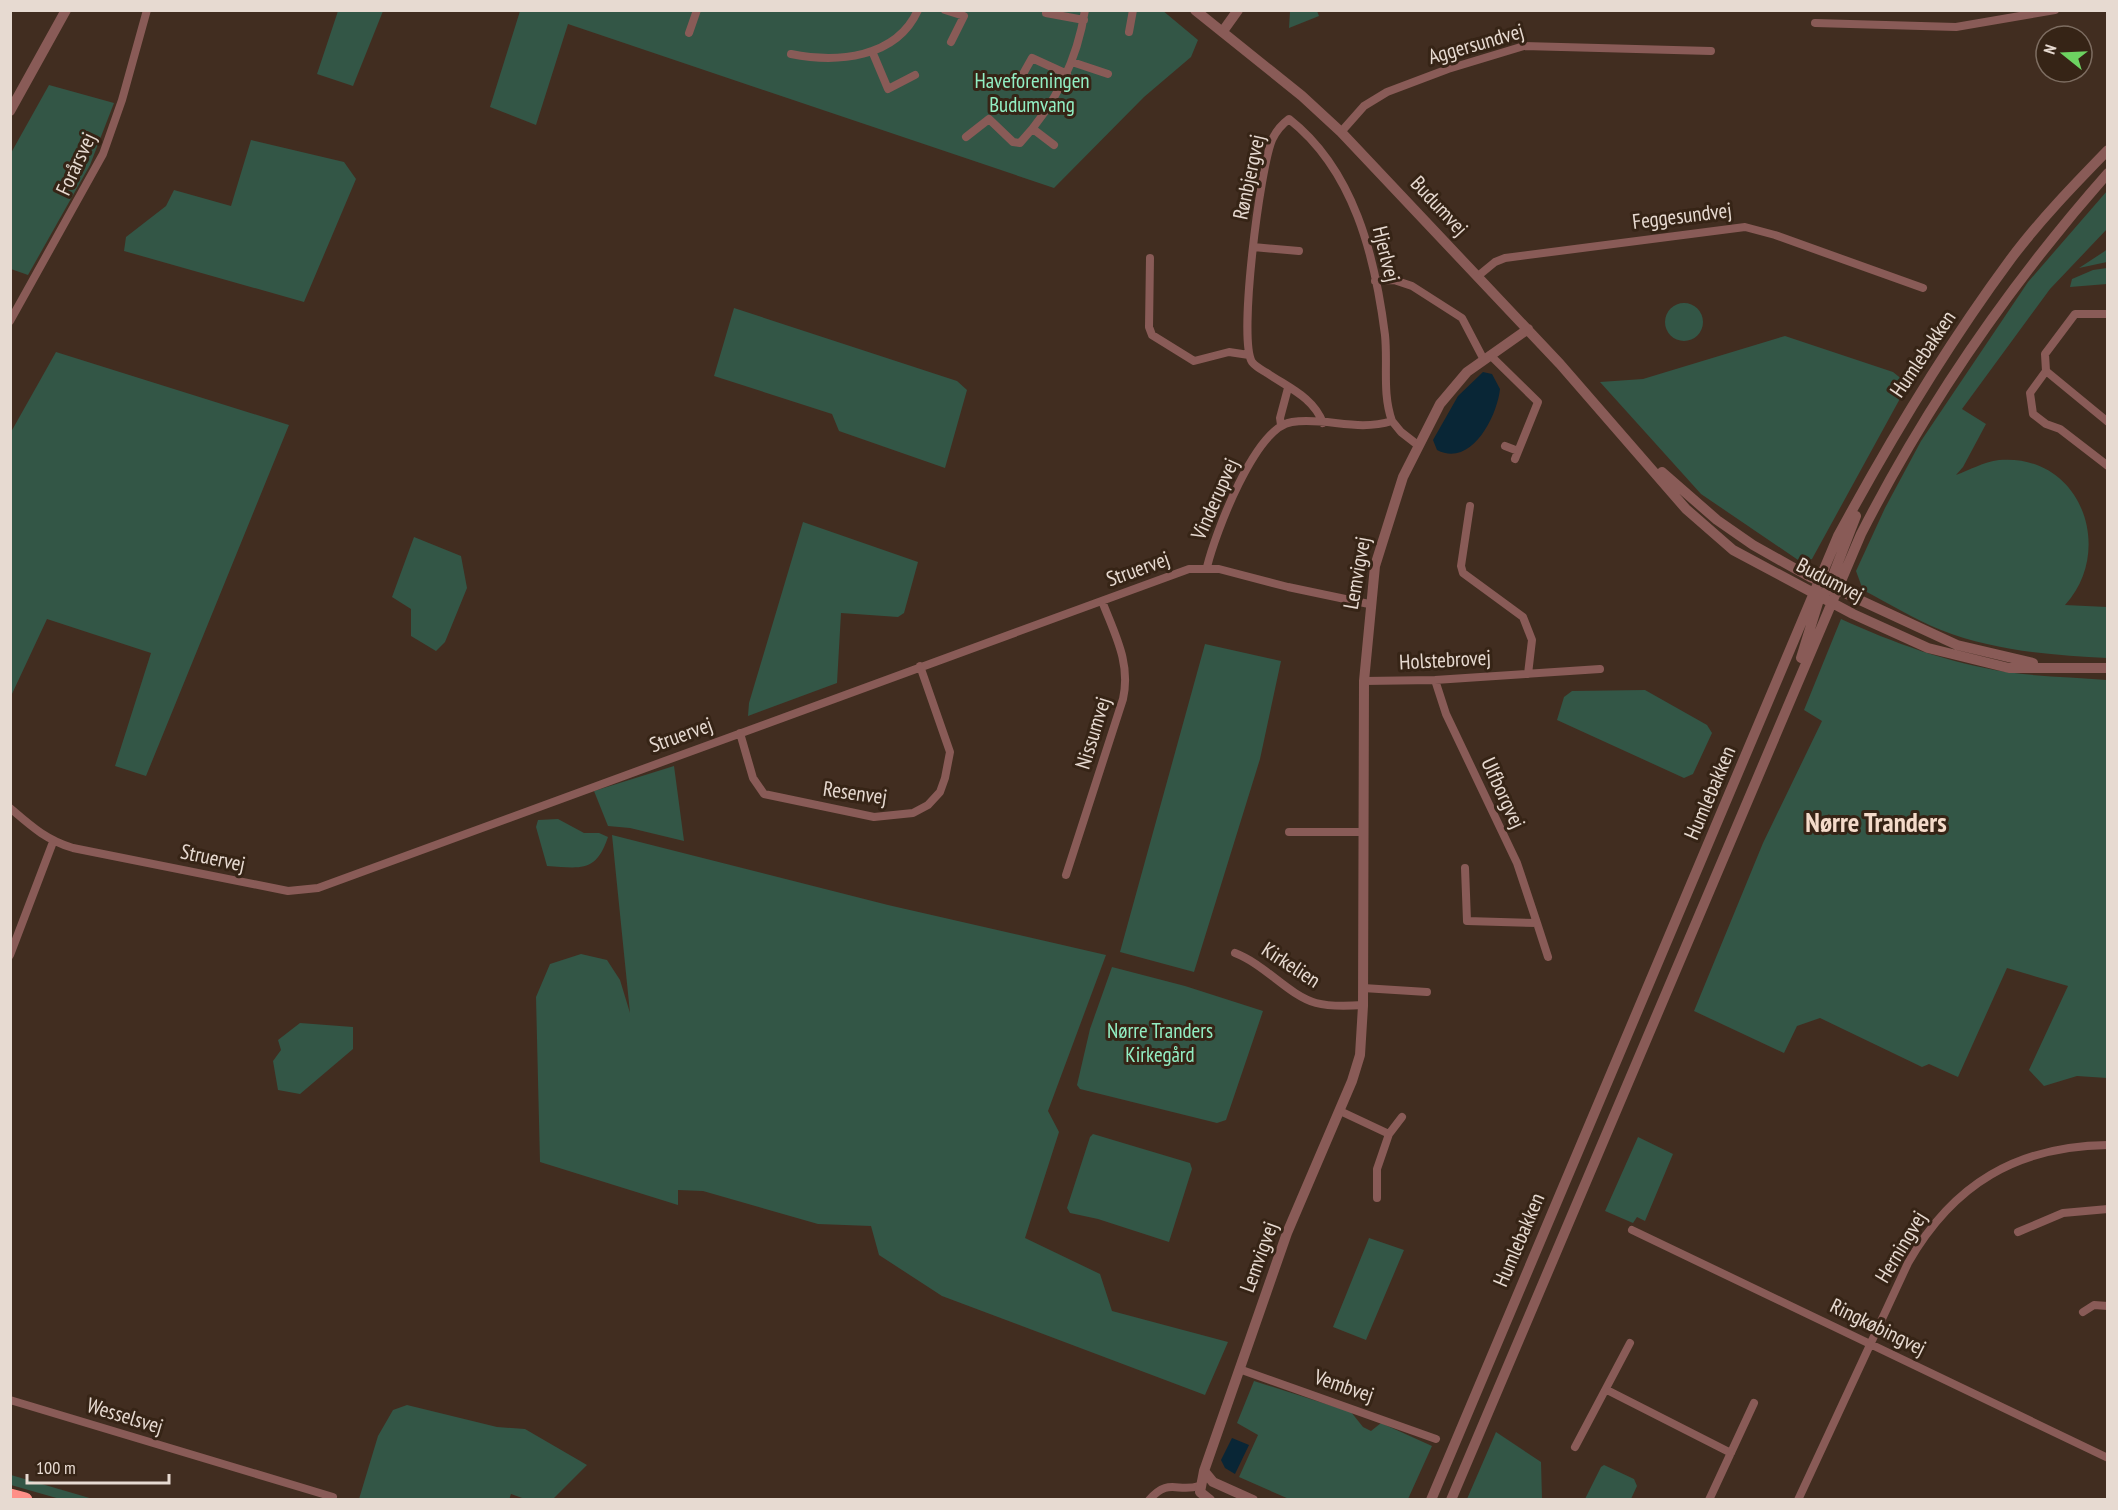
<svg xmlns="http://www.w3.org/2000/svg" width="2118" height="1510" viewBox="0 0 2118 1510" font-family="'PT Sans Narrow',sans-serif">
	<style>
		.green { fill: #335646 }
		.water { fill: #092636 }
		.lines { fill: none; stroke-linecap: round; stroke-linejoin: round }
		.minor { stroke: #895b57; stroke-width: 8 }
		.tertiary { stroke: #895b57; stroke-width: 10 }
		.motorway { stroke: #ff8f87; stroke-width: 15 }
		.labels { text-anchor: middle; stroke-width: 6; stroke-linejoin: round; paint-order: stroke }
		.street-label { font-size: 21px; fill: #e7dad1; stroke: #362416 }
		.park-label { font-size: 21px; fill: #92eec3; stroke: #362416 }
		.district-label { font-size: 27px; font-weight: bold; fill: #f4dbca; stroke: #362416 }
	</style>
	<rect width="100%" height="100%" fill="#412d20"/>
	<!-- green -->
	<path class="green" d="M 1162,10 L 1198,40 L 1191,57 L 1144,97 L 1054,188 L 568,24 L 536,125 L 490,107 L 520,11 Z
		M 338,11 L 383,11 L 353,86 L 317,74 Z
		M 1290,11 L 1317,11 L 1319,16 L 1289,28 Z
		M 49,85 L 114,103 L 90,165 L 28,275 L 11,269 L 11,153 Z
		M 251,140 L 344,162 L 356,179 L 304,302 L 124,251 L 126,237 L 166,206 L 174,190 L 231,206 Z
		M 2107,191 L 2107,229 L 2050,289 L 1962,409 L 1986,424 L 1963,467 L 1956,475 C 1970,470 1983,462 1999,460 C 2080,453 2116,549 2065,605 L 2107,607 L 2107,658 C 2051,655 1994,651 1941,630 C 1914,619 1888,603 1863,590 L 1856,571 L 1885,508 L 1921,441 L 2028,282 Z
		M 2107,249 L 2107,262 L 2079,268 L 2105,251 Z
		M 2107,268 L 2107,284 L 2070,287 L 2072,279 L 2093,270 Z
		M1665 322a19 19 0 1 1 38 0a19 19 0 1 1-38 0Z
		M 734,308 L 957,381 L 967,390 L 945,468 L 839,431 L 832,414 L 714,376 Z
		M 1785,336 L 1893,372 L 1908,384 L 1812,559 L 1801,562 L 1701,494 L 1600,382 L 1643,379 Z
		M 56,352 L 289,425 L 146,776 L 115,766 L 151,653 L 47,619 L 11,696 L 11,432 Z
		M 803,522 L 918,562 L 904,613 L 898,617 L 841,613 L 837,683 L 748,716 L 749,703 Z
		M 414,537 L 461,556 L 467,588 L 445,642 L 436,651 L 411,636 L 411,609 L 392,597 Z
		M 1841,619 C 1894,643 1948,663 2007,672 C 2040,677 2074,677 2107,680 L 2107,1078 L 2077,1076 L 2044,1086 L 2029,1070 L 2068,986 L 2007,968 L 1958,1077 L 1929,1064 L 1922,1067 L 1820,1018 L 1797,1026 L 1784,1053 L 1694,1011 L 1763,843 L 1822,721 L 1804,710 Z
		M 1205,644 L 1281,661 L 1260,759 L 1194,972 L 1120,952 Z
		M 1645,690 L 1707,725 L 1712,733 L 1693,774 L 1684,778 L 1557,720 L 1564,697 L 1572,691 Z
		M 674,766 L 684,841 L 630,828 L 608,826 L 594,791 Z
		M 558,819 L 584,833 L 599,833 L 608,837 C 596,873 581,868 547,866 L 536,827 L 538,820 Z
		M 612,835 L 888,905 L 1106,955 L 1048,1111 L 1059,1132 L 1025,1238 L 1100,1274 L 1112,1311 L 1228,1342 L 1205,1395 L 942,1296 L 879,1255 L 871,1226 L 818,1224 L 703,1191 L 678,1190 L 678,1205 L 540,1162 L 536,997 L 550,964 L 581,954 L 607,960 L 620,980 L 630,1013 Z
		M 1112,967 L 1185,986 L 1263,1011 L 1226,1120 L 1217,1123 L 1080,1089 L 1077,1085 L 1090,1029 Z
		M 300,1023 L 353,1027 L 353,1049 L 300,1094 L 278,1090 L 273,1061 L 281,1050 L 278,1040 Z
		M 1093,1134 L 1190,1163 L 1192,1169 L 1169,1242 L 1098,1219 L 1070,1213 L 1067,1208 L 1090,1137 Z
		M 1638,1137 L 1673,1154 L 1645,1221 L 1637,1217 L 1633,1223 L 1605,1211 Z
		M 1369,1238 L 1404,1250 L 1366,1340 L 1333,1327 Z
		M 1254,1381 L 1351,1412 L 1363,1427 L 1371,1431 L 1381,1423 L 1432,1446 L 1408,1499 L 1289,1499 L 1239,1477 L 1258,1435 L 1237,1423 Z
		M 407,1405 L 497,1427 L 525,1429 L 587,1465 L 553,1499 L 525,1499 L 511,1494 L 509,1500 L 359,1499 L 378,1436 L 393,1410 Z
		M 1496,1432 L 1541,1462 L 1542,1499 L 1467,1499 Z
		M 1604,1465 L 1634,1479 L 1637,1486 L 1631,1499 L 1585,1499 L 1601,1467 Z
		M 11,1475 L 93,1499 L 60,1499 L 11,1485 Z"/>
	<!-- water -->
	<path class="water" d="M 1483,372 L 1492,374 L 1500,389 C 1497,417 1471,468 1437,450 L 1433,440 L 1458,396 Z
		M 1232,1438 L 1249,1445 L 1235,1474 L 1225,1468 L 1221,1460 Z"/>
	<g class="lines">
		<!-- minor -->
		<path class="minor" d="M 945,10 L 964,16 L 951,42
			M 1047,10 L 1046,13 L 1084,20
			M 1815,23 L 1956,27 L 2055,10
			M 1129,32 L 1133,10
			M 689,33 L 697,10
			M 872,51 L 888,89 L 915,75
			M 791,54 C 836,63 896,59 918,10
			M 1072,62 L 1108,74
			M 1019,81 L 1032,58 L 1067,74
			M 1033,129 L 1054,145
			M 1341,132 L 1364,106 L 1387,92 L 1448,69 L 1524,46 L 1711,51
			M 966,137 L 989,119 L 1013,142 L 1020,143 C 1055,105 1077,62 1085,10
			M 1253,247 L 1299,251
			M 1150,258 L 1149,327 L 1152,335 L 1194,361 L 1229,352 L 1249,355
			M 1478,276 L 1495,262 L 1505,258 L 1745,227 L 1775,235 L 1923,288
			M 1375,281 L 1394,280 L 1412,286 L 1462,318 L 1484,360
			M 2108,314 L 2075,314 L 2045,354 L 2046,371 L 2108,422
			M 10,321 L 103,154 L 122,100 L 147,10
			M 1490,355 L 1538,402 L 1515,459
			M 2046,371 L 2030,393 L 2033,414 L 2046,424 L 2060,429 L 2108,466
			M 1323,423 C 1313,397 1289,388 1267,373 C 1262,370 1256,367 1252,362 C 1238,339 1260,169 1272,140 C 1276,131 1281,125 1289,119 C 1354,170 1375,256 1385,335 C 1388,364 1382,393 1392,421
			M 1281,425 L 1280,418 L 1288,388
			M 1505,446 L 1518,451
			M 1470,506 L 1461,566 L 1463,573 L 1523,617 L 1532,640 L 1528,674
			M 1207,567 C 1215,534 1255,427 1292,422 C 1327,417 1356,432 1392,421 L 1401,432 L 1419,446
			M 1435,680 L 1446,714 L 1517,863 L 1537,923 L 1467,921 L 1465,868
			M 1364,681 L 1435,680 L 1600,669
			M 740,733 L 753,778 L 764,794 L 874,817 L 913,813 L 928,805 L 940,792 L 945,778 L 950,752 L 920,666
			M 10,808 C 31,826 46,840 73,848 L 288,891 L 318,888 L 1189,569 L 1219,569 L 1288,587 L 1369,604
			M 1289,832 L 1362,832
			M 1066,875 L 1123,699 C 1131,663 1115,635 1102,601
			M 1537,923 L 1548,957
			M 1235,953 C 1266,965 1288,995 1316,1003 C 1331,1007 1348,1006 1363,1005
			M 10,955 L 53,842
			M 1363,988 L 1427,992
			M 1340,1111 L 1389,1134 L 1377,1169 L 1377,1198
			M 1389,1134 L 1402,1117
			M 1632,1230 L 2108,1458
			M 2018,1232 L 2063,1213 L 2108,1209
			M 2083,1312 L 2094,1305 L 2108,1306
			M 1239,1369 L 1436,1439
			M 1607,1390 L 1731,1453
			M 10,1400 L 333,1497
			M 1575,1447 L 1630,1343
			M 1149,1500 C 1169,1477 1177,1493 1199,1486
			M 1709,1500 L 1754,1403
			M 1798,1500 L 1908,1263 C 1953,1184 2017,1146 2108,1145"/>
		<!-- tertiary -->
		<path class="tertiary" d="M 1195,10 L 1302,96 L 1341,132 L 1560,364 L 1686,509 L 1733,550 L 1853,614 L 1928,648 L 2009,668 L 2108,668
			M 1223,31 L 1238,10
			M 10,111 L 66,10
			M 1662,472 L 1717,520 L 1753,545 L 1810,577 L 1957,645 L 2033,663
			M 1827,591 L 1856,516
			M 1801,658 L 1821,593
			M 1204,1471 L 1213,1482 L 1253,1500
			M 1210,1500 L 1200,1492 L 1204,1471 L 1287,1233 L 1352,1081 L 1360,1055 L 1363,1006 L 1364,681 L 1375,566 L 1403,477 L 1440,404 L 1467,372 L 1528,329
			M 1431,1500 L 1838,536 C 1890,440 1945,348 2010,260 C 2039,221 2074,185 2108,150
			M 1451,1500 L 1861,534 C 1928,403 2010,284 2108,173"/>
		<!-- motorway -->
		<path class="motorway" d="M 10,1496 L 25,1500"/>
	</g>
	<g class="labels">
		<!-- street labels -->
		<g class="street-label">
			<text transform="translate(1476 44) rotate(-16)" y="7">Aggersundvej</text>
			<text transform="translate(76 164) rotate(-65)" y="7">Forårsvej</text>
			<text transform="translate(1249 177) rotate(-78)" y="7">Rønbjergvej</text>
			<text transform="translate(1439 206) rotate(47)" y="7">Budumvej</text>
			<text transform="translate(1682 216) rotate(-7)" y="7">Feggesundvej</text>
			<text transform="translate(1386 254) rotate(76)" y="7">Hjerlvej</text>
			<text transform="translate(1923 354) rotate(-56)" y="7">Humlebakken</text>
			<text transform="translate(1215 499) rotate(-66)" y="7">Vinderupvej</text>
			<text transform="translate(1138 569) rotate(-20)" y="7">Struervej</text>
			<text transform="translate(1357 573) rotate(-80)" y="7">Lemvigvej</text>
			<text transform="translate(1830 580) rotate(27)" y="7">Budumvej</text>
			<text transform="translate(1445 660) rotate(-3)" y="7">Holstebrovej</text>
			<text transform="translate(1093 733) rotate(-73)" y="7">Nissumvej</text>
			<text transform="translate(681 735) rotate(-20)" y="7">Struervej</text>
			<text transform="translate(855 793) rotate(8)" y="7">Resenvej</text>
			<text transform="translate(1503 793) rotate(65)" y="7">Ulfborgvej</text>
			<text transform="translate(1710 793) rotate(-67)" y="7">Humlebakken</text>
			<text transform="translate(213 858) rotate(12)" y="7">Struervej</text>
			<text transform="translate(1291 965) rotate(33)" y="7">Kirkelien</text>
			<text transform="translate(1519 1240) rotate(-67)" y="7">Humlebakken</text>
			<text transform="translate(1901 1247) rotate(-59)" y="7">Herningvej</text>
			<text transform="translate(1259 1257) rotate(-70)" y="7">Lemvigvej</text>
			<text transform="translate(1878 1327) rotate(26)" y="7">Ringkøbingvej</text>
			<text transform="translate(1344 1386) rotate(19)" y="7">Vembvej</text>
			<text transform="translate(125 1416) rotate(17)" y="7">Wesselsvej</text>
		</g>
		<!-- park labels -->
		<g class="park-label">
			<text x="1032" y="88">Haveforeningen<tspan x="1032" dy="24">Budumvang</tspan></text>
			<text x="1160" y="1038">Nørre Tranders<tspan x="1160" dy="24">Kirkegård</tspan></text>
		</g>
		<!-- district labels -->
		<g class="district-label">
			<text x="1876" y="832">Nørre Tranders</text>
		</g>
	</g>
	<!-- border -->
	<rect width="2118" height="1510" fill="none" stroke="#e7dad1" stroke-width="24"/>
	<!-- north arrow -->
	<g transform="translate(2064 54) rotate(288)"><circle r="28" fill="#362416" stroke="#7d6d61" stroke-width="1.5"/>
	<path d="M0-4.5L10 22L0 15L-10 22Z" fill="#6dd361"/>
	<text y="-9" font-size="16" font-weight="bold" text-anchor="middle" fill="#e7dad1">N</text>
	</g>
	<!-- scale -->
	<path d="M27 1474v9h142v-9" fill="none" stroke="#e7dad1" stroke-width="3"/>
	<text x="36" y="1474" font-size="18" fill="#e7dad1" stroke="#362416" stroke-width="4.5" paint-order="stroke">100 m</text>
</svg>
